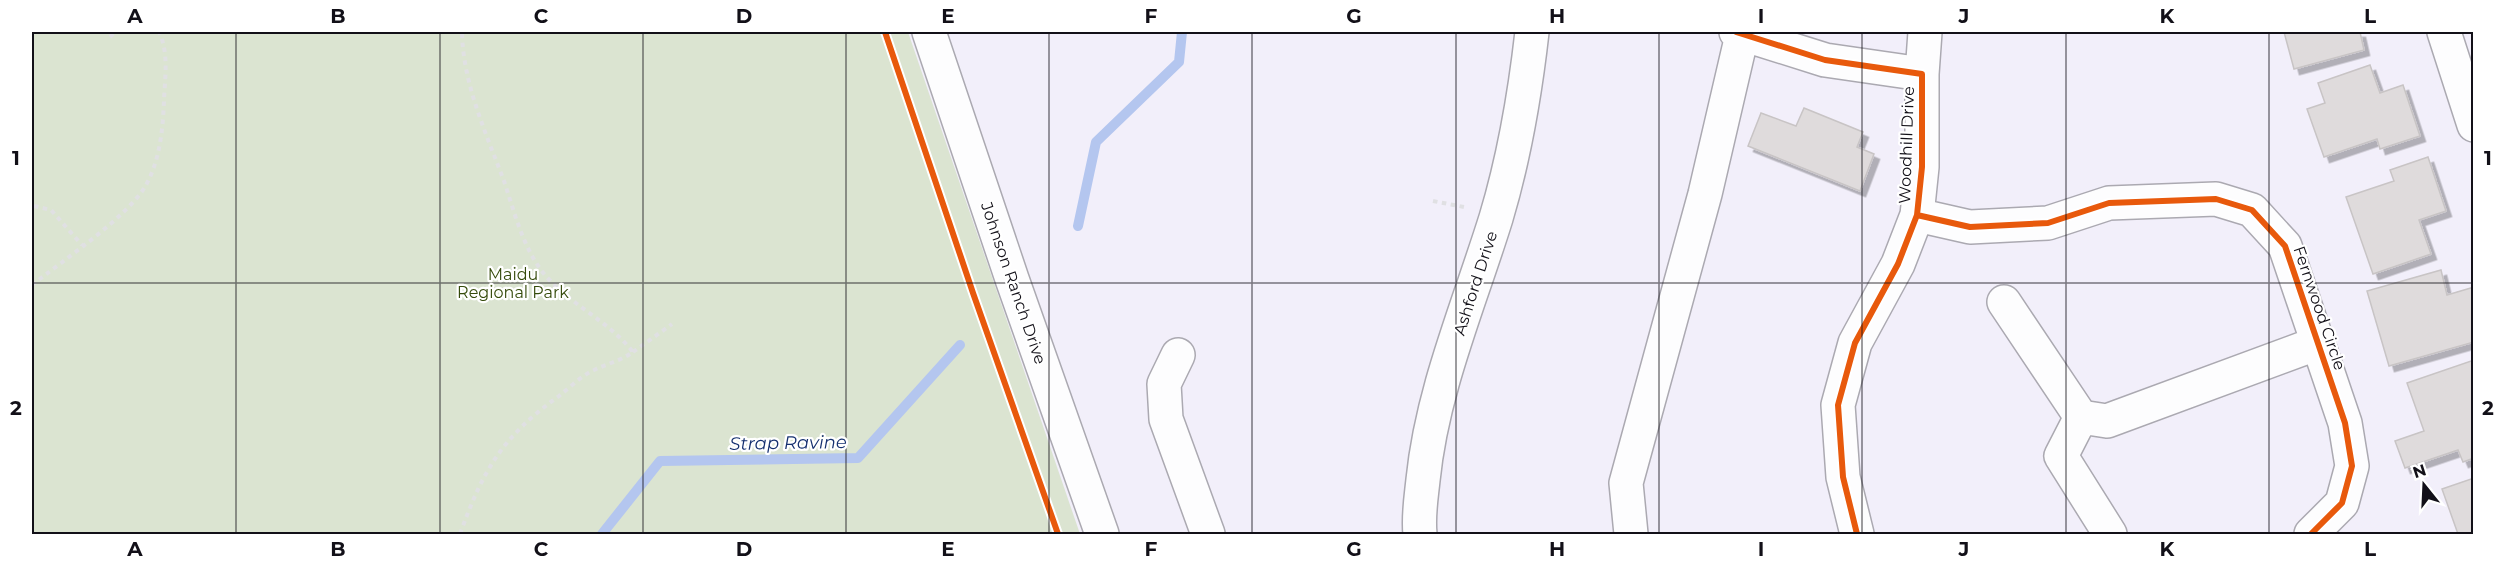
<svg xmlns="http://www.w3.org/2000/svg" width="2505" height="566" viewBox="0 0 2505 566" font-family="Montserrat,sans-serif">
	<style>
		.green { fill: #dbe4d1 }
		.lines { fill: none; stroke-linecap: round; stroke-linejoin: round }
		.stream { stroke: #b4c6ef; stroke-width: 10 }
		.building { fill: #dfdbdc; stroke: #c8c4c5; stroke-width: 1.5; filter: url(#shadow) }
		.minor-casing { stroke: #aba9b1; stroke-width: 36 }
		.path { stroke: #e0e0e3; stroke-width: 4; stroke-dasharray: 4.5 4.5; stroke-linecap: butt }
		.minor { stroke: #fdfdfe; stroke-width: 33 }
		.cycleway-casing { stroke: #fff; stroke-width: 10 }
		.cycleway { stroke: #e8590c; stroke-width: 6 }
		.grid { fill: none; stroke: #121018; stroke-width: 1.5; stroke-opacity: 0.55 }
		.labels { text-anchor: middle; stroke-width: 4.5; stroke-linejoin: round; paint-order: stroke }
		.street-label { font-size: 16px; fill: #121018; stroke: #fff }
		.park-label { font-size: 16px; fill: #354b0b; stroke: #fff }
		.water-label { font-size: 18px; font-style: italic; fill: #15306f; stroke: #fff }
		.neatline { fill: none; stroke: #121018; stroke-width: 2 }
		.grid-label { font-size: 20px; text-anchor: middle; font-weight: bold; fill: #121018 }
	</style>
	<defs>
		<filter id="shadow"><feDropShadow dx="5.5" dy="5.5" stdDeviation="0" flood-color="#0004"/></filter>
	</defs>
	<rect width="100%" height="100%" fill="#f2effa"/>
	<!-- green -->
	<path class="green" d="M 32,32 L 908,32 L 1080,534 L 32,534 Z"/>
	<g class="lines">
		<!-- stream -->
		<path class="stream" d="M 1078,226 L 1096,142 L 1179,62 L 1182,32
			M 602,534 L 660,461 L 858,458 L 960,345"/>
	</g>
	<!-- building -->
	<path class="building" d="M 2284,32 L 2360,32 L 2364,50 L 2294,69 Z
		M 2370,65 L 2380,93 L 2403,85 L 2420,136 L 2380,149 L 2377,139 L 2324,157 L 2307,109 L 2325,103 L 2318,83 Z
		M 1804,108 L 1863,132 L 1857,147 L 1874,154 L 1860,191 L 1748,146 L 1761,113 L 1796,126 Z
		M 2428,157 L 2446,211 L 2419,220 L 2431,254 L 2373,274 L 2346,197 L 2394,181 L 2390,170 Z
		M 2441,270 L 2447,295 L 2474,287 L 2474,342 L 2389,366 L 2367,291 Z
		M 2474,360 L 2474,458 L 2463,462 L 2458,450 L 2405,468 L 2395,441 L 2424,431 L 2407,383 Z
		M 2474,478 L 2474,534 L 2458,534 L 2442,489 Z"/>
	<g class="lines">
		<defs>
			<path id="minor" d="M 929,32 L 1012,279 L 1102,534
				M 1736,32 L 1825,60 L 1922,74 L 1922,167 L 1917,215 L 1898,264 L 1855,343 L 1838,405 L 1843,477 L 1857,534
				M 2444,32 L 2474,125
				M 1922,74 L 1925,32
				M 1917,215 L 1970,227 L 2048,223 L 2109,203 L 2216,199 L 2252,210 L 2285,246 L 2345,423 L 2352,466 L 2342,503 L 2311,534
				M 2004,302 L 2081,417 L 2107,421 L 2318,343
				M 1178,355 L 1164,384 L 1166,419 L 1208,534
				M 2081,417 L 2061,456 L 2110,534
				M 1420,534 C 1418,516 1421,499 1423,480 C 1432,390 1469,305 1496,218 C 1514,158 1525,94 1532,32
				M 1631,534 L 1626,483 L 1705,194 L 1742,35"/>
		</defs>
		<!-- minor casing -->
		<use href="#minor" class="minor-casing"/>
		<!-- path -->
		<path class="path" d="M 110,37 L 115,32
			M 1433,201 L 1464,207
			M 34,206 L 51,210 L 82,245
			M 32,285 C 61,262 129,216 146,185 C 160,160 163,128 164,100 C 165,77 169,53 159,32
			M 633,352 L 672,324
			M 460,534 C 483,470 502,437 559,396 C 569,388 580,377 592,371 C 606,364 620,361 633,352 C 607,319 566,303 541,270 C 522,244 514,211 504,181 C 486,133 463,84 462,32"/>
		<!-- minor -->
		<use href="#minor" class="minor"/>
		<defs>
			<path id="cycleway" d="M 885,32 L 973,293 L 1058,534
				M 1736,32 L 1825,60 L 1922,74 L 1922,167 L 1917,215 L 1898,264 L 1855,343 L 1838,405 L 1843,477 L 1857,534
				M 1917,215 L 1970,227 L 2048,223 L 2109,203 L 2216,199 L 2252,210 L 2285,246 L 2345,423 L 2352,466 L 2342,503 L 2311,534"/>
		</defs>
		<!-- cycleway casing -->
		<use href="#cycleway" class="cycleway-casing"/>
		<!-- cycleway -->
		<use href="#cycleway" class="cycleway"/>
	</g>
	<!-- grid -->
	<path class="grid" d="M 236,32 L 236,534M 440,32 L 440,534M 643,32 L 643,534M 846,32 L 846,534M 1049,32 L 1049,534M 1252,32 L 1252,534M 1456,32 L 1456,534M 1659,32 L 1659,534M 1862,32 L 1862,534M 2066,32 L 2066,534M 2269,32 L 2269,534M 32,283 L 2474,283"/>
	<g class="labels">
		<!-- street labels -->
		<g class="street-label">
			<text transform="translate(1906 145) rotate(-88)" y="6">Woodhill Drive</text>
			<text transform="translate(1014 283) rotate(71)" y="6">Johnson Ranch Drive</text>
			<text transform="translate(1475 283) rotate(-72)" y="6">Ashford Drive</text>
			<text transform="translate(2320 308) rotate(71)" y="6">Fernwood Circle</text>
		</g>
		<!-- park labels -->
		<g class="park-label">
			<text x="513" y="280">Maidu<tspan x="513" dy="18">Regional Park</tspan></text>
		</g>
		<!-- water labels -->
		<g class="water-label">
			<text transform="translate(788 443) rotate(-1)" y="6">Strap Ravine</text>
		</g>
	</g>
	<!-- border -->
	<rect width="2505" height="566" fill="none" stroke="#ffffff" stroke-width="66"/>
	<!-- north arrow -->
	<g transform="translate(2424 485) rotate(342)" stroke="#ffffff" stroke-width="4.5" paint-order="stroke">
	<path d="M0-4.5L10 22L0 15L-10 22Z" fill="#121018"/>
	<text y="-9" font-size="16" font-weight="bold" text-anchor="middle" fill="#121018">N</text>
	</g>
	<rect x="33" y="33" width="2439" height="500" class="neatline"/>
	<g class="grid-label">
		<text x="135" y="23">A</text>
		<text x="338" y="23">B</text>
		<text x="541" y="23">C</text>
		<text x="744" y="23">D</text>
		<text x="948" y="23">E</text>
		<text x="1151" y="23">F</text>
		<text x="1354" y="23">G</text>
		<text x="1557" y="23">H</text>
		<text x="1761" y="23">I</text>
		<text x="1964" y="23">J</text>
		<text x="2167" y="23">K</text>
		<text x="2370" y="23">L</text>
		<text x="16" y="165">1</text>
		<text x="2488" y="165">1</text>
		<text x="16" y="415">2</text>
		<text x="2488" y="415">2</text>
		<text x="135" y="556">A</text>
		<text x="338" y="556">B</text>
		<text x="541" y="556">C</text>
		<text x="744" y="556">D</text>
		<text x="948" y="556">E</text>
		<text x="1151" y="556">F</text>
		<text x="1354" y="556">G</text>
		<text x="1557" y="556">H</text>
		<text x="1761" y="556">I</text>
		<text x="1964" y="556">J</text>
		<text x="2167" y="556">K</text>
		<text x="2370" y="556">L</text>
	</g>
</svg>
